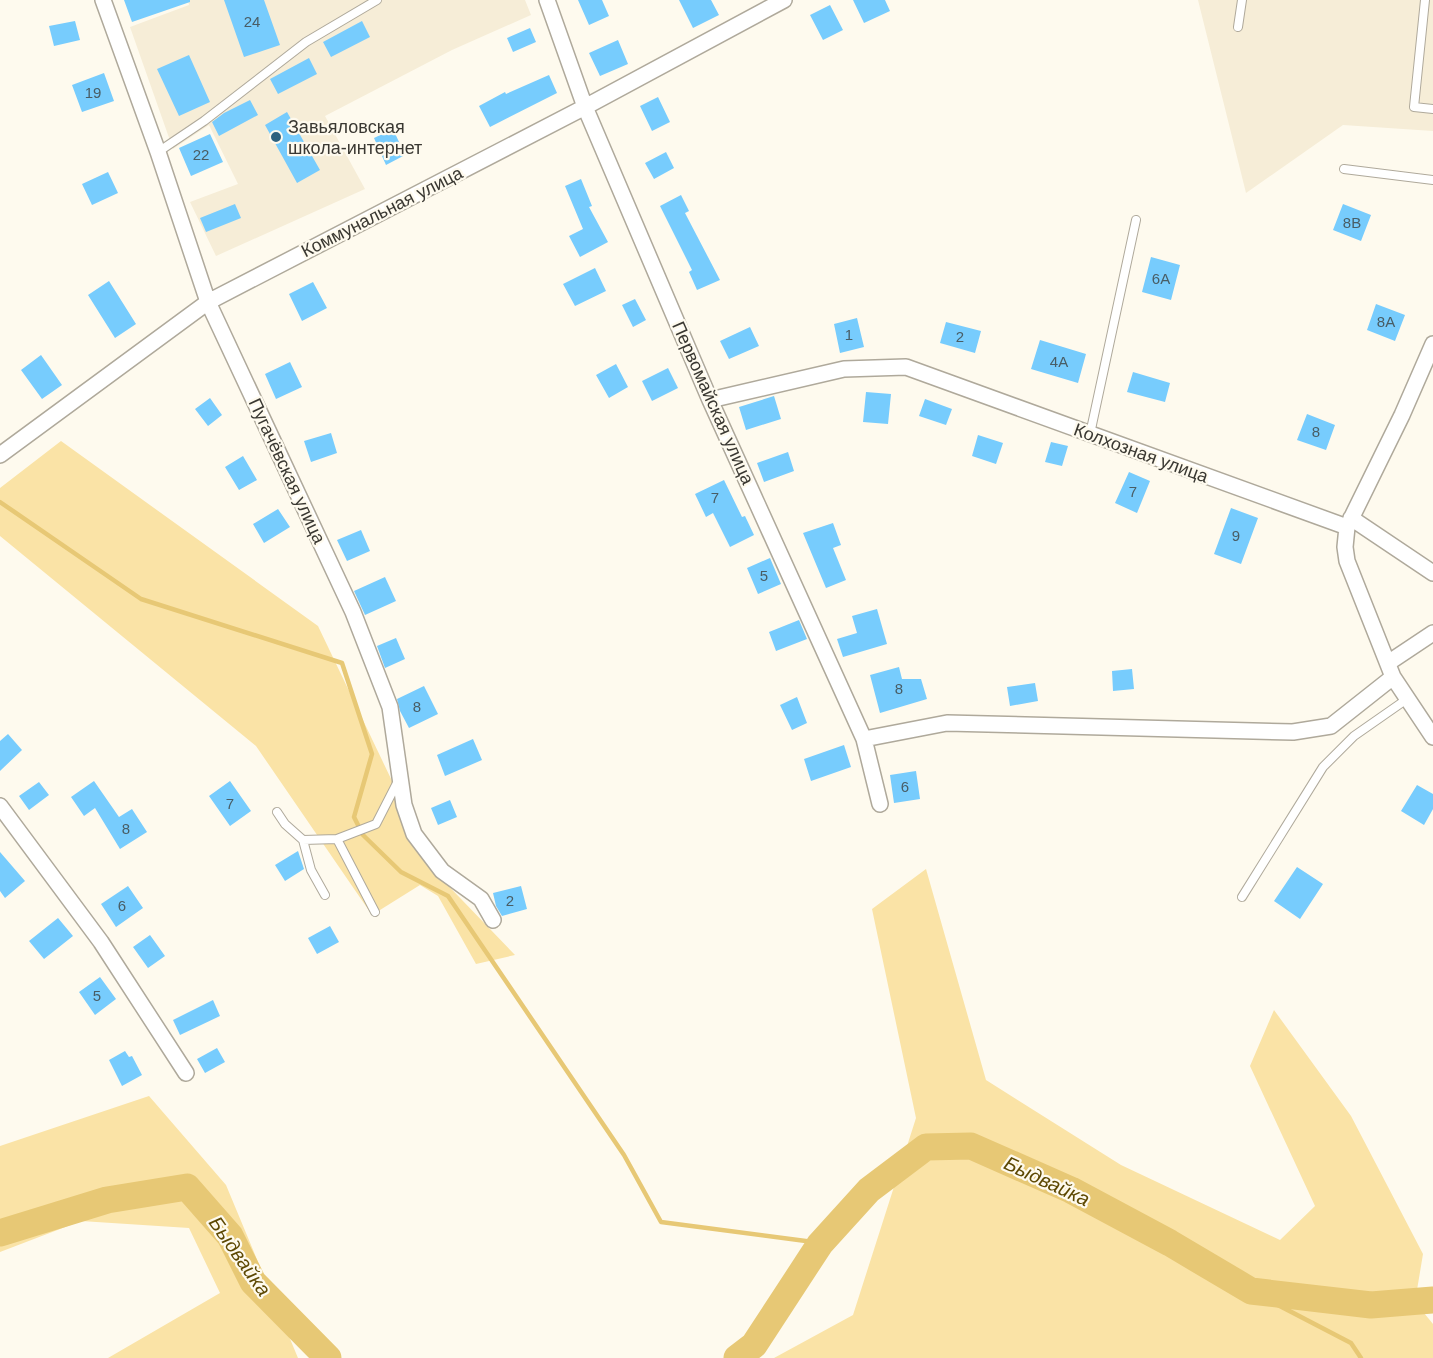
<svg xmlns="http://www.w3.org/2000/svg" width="1433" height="1358" viewBox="0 0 1433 1358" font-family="Arial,sans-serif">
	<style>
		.built { fill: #f6edd7 }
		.green { fill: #fae3a6 }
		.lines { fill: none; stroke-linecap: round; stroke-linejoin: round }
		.stream { stroke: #e7c875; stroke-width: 4.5 }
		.river { stroke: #e7c875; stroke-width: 27 }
		.building { fill: #77ccfd }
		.lane-casing { stroke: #afa99b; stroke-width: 10 }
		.street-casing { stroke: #afa99b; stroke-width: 18 }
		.lane { stroke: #fff; stroke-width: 8 }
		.street { stroke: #fff; stroke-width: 15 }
		.poi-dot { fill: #2e617e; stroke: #fefaee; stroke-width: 2 }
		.labels { text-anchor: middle; stroke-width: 4.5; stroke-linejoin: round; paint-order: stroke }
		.number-label { font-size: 15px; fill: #495d65 }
		.poi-label { font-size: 18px; fill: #3a3832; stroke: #fefaee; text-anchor: start }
		.street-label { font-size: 18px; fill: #3a3832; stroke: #fefaee }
		.water-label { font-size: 20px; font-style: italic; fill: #5d4802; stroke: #fefaee }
	</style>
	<rect width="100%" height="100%" fill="#fefaee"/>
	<!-- built -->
	<path class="built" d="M 188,0 L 525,0 L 531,15 L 452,50 L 325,116 L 365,189 L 216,256 L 190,202 L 238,184 L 209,125 L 173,149 L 130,27 L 189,5 Z
		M 1198,0 L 1433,0 L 1433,131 L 1343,125 L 1246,193 Z"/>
	<!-- green -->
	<path class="green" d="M 61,441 L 318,626 L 436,873 L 515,955 L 476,964 L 438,896 L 420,885 L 372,915 L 256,746 L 0,536 L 0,488 Z
		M 926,869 L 986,1080 L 1121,1165 L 1280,1240 L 1315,1206 L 1250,1066 L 1274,1010 L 1351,1116 L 1423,1254 L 1415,1302 L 1433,1324 L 1433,1358 L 774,1358 L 853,1315 L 916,1118 L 872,909 Z
		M 149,1096 L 226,1185 L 298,1358 L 108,1358 L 220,1293 L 189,1228 L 81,1221 L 0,1252 L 0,1146 Z"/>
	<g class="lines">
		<!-- stream -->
		<path class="stream" d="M 0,502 L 141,599 L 342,663 L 372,754 L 354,817 L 363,835 L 401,872 L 448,896 L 624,1155 L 661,1222 L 821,1243
			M 1251,1291 L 1351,1343 L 1361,1358"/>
		<!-- river -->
		<path class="river" d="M 0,1233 L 107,1200 L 187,1187 L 230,1236 L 253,1282 L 328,1358
			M 737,1358 L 754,1345 L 820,1244 L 869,1190 L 926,1147 L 971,1146 L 1071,1190 L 1170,1243 L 1251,1291 L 1371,1305 L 1433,1300"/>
	</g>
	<!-- building -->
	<path class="building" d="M 124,0 L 190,0 L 190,2 L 132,22 Z
		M 224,0 L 264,0 L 280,45 L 244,57 Z
		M 578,0 L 602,0 L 609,16 L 589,25 Z
		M 679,0 L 711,0 L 719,15 L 693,28 Z
		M 853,0 L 885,0 L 890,11 L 864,23 Z
		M 830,5 L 843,30 L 823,40 L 810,15 Z
		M 75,21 L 80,40 L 54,46 L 49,26 Z
		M 362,21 L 370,37 L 331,57 L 323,42 Z
		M 530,28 L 536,42 L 513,52 L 507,38 Z
		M 618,40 L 628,64 L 600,76 L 589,53 Z
		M 189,55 L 210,102 L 179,116 L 157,69 Z
		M 309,58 L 317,74 L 278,94 L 270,79 Z
		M 104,73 L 114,101 L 82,112 L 72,85 Z
		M 549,75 L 557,93 L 490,127 L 479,106 L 505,92 L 506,94 Z
		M 658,97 L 670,122 L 652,131 L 640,106 Z
		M 250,100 L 258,115 L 219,136 L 212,122 L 224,113 Z
		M 287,112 L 320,170 L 297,183 L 265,125 Z
		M 393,129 L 405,155 L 386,165 L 374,138 Z
		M 210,134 L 223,162 L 191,176 L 179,148 Z
		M 666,152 L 674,168 L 654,179 L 645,163 Z
		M 108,172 L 118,193 L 92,205 L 82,184 Z
		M 581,179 L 592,206 L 589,207 L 608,242 L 580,257 L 569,236 L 583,229 L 565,186 Z
		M 681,195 L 689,211 L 685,213 L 720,280 L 697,290 L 689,272 L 692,270 L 660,206 Z
		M 235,204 L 241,218 L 206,232 L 200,218 Z
		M 1343,204 L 1371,215 L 1361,241 L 1333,230 Z
		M 1151,257 L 1180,265 L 1171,300 L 1142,292 Z
		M 595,268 L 606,291 L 575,306 L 563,284 Z
		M 109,281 L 136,324 L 115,338 L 88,295 Z
		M 313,282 L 327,308 L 302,321 L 289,294 Z
		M 635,299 L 646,320 L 633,327 L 622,305 Z
		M 1376,304 L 1405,315 L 1395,341 L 1367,330 Z
		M 857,318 L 864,347 L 840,353 L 834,324 Z
		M 946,322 L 981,331 L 975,353 L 940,343 Z
		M 750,327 L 759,346 L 729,359 L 720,341 Z
		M 1040,340 L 1086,354 L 1078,383 L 1031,369 Z
		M 41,355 L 62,385 L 42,399 L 21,370 Z
		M 290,362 L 302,387 L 276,399 L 265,374 Z
		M 616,364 L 628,387 L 609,398 L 596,375 Z
		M 668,368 L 678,388 L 652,401 L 642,381 Z
		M 1133,372 L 1170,383 L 1165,402 L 1127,392 Z
		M 866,392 L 891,394 L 888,424 L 863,422 Z
		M 774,396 L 781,419 L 746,430 L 739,407 Z
		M 210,398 L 222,415 L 208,426 L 195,409 Z
		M 925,399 L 952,409 L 946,425 L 919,416 Z
		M 1307,414 L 1335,425 L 1326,450 L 1297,440 Z
		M 331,433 L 337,453 L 311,462 L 304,441 Z
		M 978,435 L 1003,443 L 996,464 L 972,456 Z
		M 1051,442 L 1068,446 L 1062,466 L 1045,462 Z
		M 788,452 L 794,471 L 764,482 L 757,463 Z
		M 243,456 L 257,480 L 239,490 L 225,467 Z
		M 1129,472 L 1150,481 L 1137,513 L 1115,503 Z
		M 724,480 L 742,517 L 745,516 L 754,535 L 730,547 L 713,513 L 706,517 L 695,494 Z
		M 1231,508 L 1258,518 L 1241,564 L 1214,554 Z
		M 278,509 L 290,527 L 264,543 L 253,524 Z
		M 833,523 L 841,545 L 833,548 L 846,580 L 826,588 L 803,533 Z
		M 361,530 L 370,551 L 347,561 L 337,540 Z
		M 770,558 L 781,584 L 758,594 L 747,568 Z
		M 385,577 L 396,601 L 365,615 L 354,591 Z
		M 877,609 L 887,644 L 843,657 L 837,639 L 857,633 L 852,616 Z
		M 799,620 L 807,639 L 776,651 L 769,632 Z
		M 396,638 L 405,659 L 385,668 L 377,646 Z
		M 899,667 L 902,679 L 921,679 L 927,699 L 880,713 L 870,675 Z
		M 1132,669 L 1134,689 L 1113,691 L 1112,671 Z
		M 1035,683 L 1038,701 L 1010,706 L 1007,687 Z
		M 424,686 L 438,714 L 409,728 L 400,711 L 397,699 Z
		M 797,697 L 807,723 L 792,730 L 780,705 Z
		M 8,734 L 22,750 L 0,771 L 0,741 Z
		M 473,739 L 482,760 L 445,776 L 437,755 Z
		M 844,745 L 851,767 L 811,781 L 804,759 Z
		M 916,771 L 920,799 L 894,803 L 890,775 Z
		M 94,781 L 119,817 L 132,809 L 147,832 L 120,849 L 95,808 L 84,816 L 71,797 Z
		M 230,781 L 251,811 L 230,826 L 209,796 Z
		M 39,782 L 49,795 L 29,810 L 19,796 Z
		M 1417,785 L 1433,794 L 1433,809 L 1424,825 L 1401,811 Z
		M 450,800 L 457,817 L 438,825 L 431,808 Z
		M 298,851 L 304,869 L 285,881 L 275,865 Z
		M 0,852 L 25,881 L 5,898 L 0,891 Z
		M 1297,867 L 1323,884 L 1300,919 L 1274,901 Z
		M 128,886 L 143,908 L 116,927 L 101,904 Z
		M 521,886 L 527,909 L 502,916 L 496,906 L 493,893 Z
		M 58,918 L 73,936 L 44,959 L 29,941 Z
		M 330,926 L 339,942 L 317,954 L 308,938 Z
		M 150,935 L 165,956 L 148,968 L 133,947 Z
		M 100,977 L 116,999 L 95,1015 L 79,992 Z
		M 213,1000 L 220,1016 L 180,1035 L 173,1020 Z
		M 217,1048 L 225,1062 L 205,1073 L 197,1059 Z
		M 125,1051 L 129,1057 L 132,1056 L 142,1075 L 122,1086 L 109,1060 Z"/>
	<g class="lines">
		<defs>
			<path id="lane" d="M 1425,0 L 1414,107 L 1433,109
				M 1238,27 L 1242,0
				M 158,152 L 204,121 L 306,42 L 377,0
				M 1344,169 L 1433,180
				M 1090,434 L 1136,220
				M 277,812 L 285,824 L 303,840 L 337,839
				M 303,840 L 311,870 L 325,895
				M 1242,897 L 1323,767 L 1354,736 L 1407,699
				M 375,912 L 337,839 L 376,824 L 398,781"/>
			<path id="street" d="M 103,0 L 158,152 L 208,302 L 353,612 L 390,707 L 404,805 L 414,834 L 442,871 L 481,899 L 493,920
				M 547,0 L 585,107 L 710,400 L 864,739 L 880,804
				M 1433,344 L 1402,415 L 1347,527 L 1345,547 L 1347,561 L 1393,677 L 1433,737
				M 710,400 L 844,369 L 906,367 L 1347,527
				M 0,455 L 208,302 L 585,107 L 784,0
				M 1351,518 L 1433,573
				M 1388,663 L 1433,633
				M 864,739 L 947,723 L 1293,732 L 1331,726 L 1393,677
				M 0,806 L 101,942 L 186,1073"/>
		</defs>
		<!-- lane casing -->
		<use href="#lane" class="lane-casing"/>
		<!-- street casing -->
		<use href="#street" class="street-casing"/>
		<!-- lane -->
		<use href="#lane" class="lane"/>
		<!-- street -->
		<use href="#street" class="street"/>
	</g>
	<!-- markers -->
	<circle class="poi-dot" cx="276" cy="137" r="6"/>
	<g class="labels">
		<!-- number labels -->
		<g class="number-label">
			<text x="252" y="27">24</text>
			<text x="93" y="98">19</text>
			<text x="201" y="160">22</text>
			<text x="1352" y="228">8В</text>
			<text x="1161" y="284">6А</text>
			<text x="1386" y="327">8А</text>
			<text x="849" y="340">1</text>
			<text x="960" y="342">2</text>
			<text x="1059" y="367">4А</text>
			<text x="1316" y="437">8</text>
			<text x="1133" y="497">7</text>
			<text x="715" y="503">7</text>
			<text x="1236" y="541">9</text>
			<text x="764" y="581">5</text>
			<text x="899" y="694">8</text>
			<text x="417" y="712">8</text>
			<text x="905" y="792">6</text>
			<text x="230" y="809">7</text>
			<text x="126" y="834">8</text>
			<text x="510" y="906">2</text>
			<text x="122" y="911">6</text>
			<text x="97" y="1001">5</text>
		</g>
		<!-- poi labels -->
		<g class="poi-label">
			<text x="288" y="133">Завьяловская<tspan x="288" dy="21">школа-интернет</tspan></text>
		</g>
		<!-- street labels -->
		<g class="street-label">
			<text transform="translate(382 212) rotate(-27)" y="6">Коммунальная улица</text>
			<text transform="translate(713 403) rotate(66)" y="6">Первомайская улица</text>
			<text transform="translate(1141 453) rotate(20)" y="6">Колхозная улица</text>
			<text transform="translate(287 471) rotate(65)" y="6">Пугачёвская улица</text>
		</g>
		<!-- water labels -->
		<g class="water-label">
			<text transform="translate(1047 1181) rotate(25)" y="7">Быдвайка</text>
			<text transform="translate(240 1256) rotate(55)" y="7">Быдвайка</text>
		</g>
	</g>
</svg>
